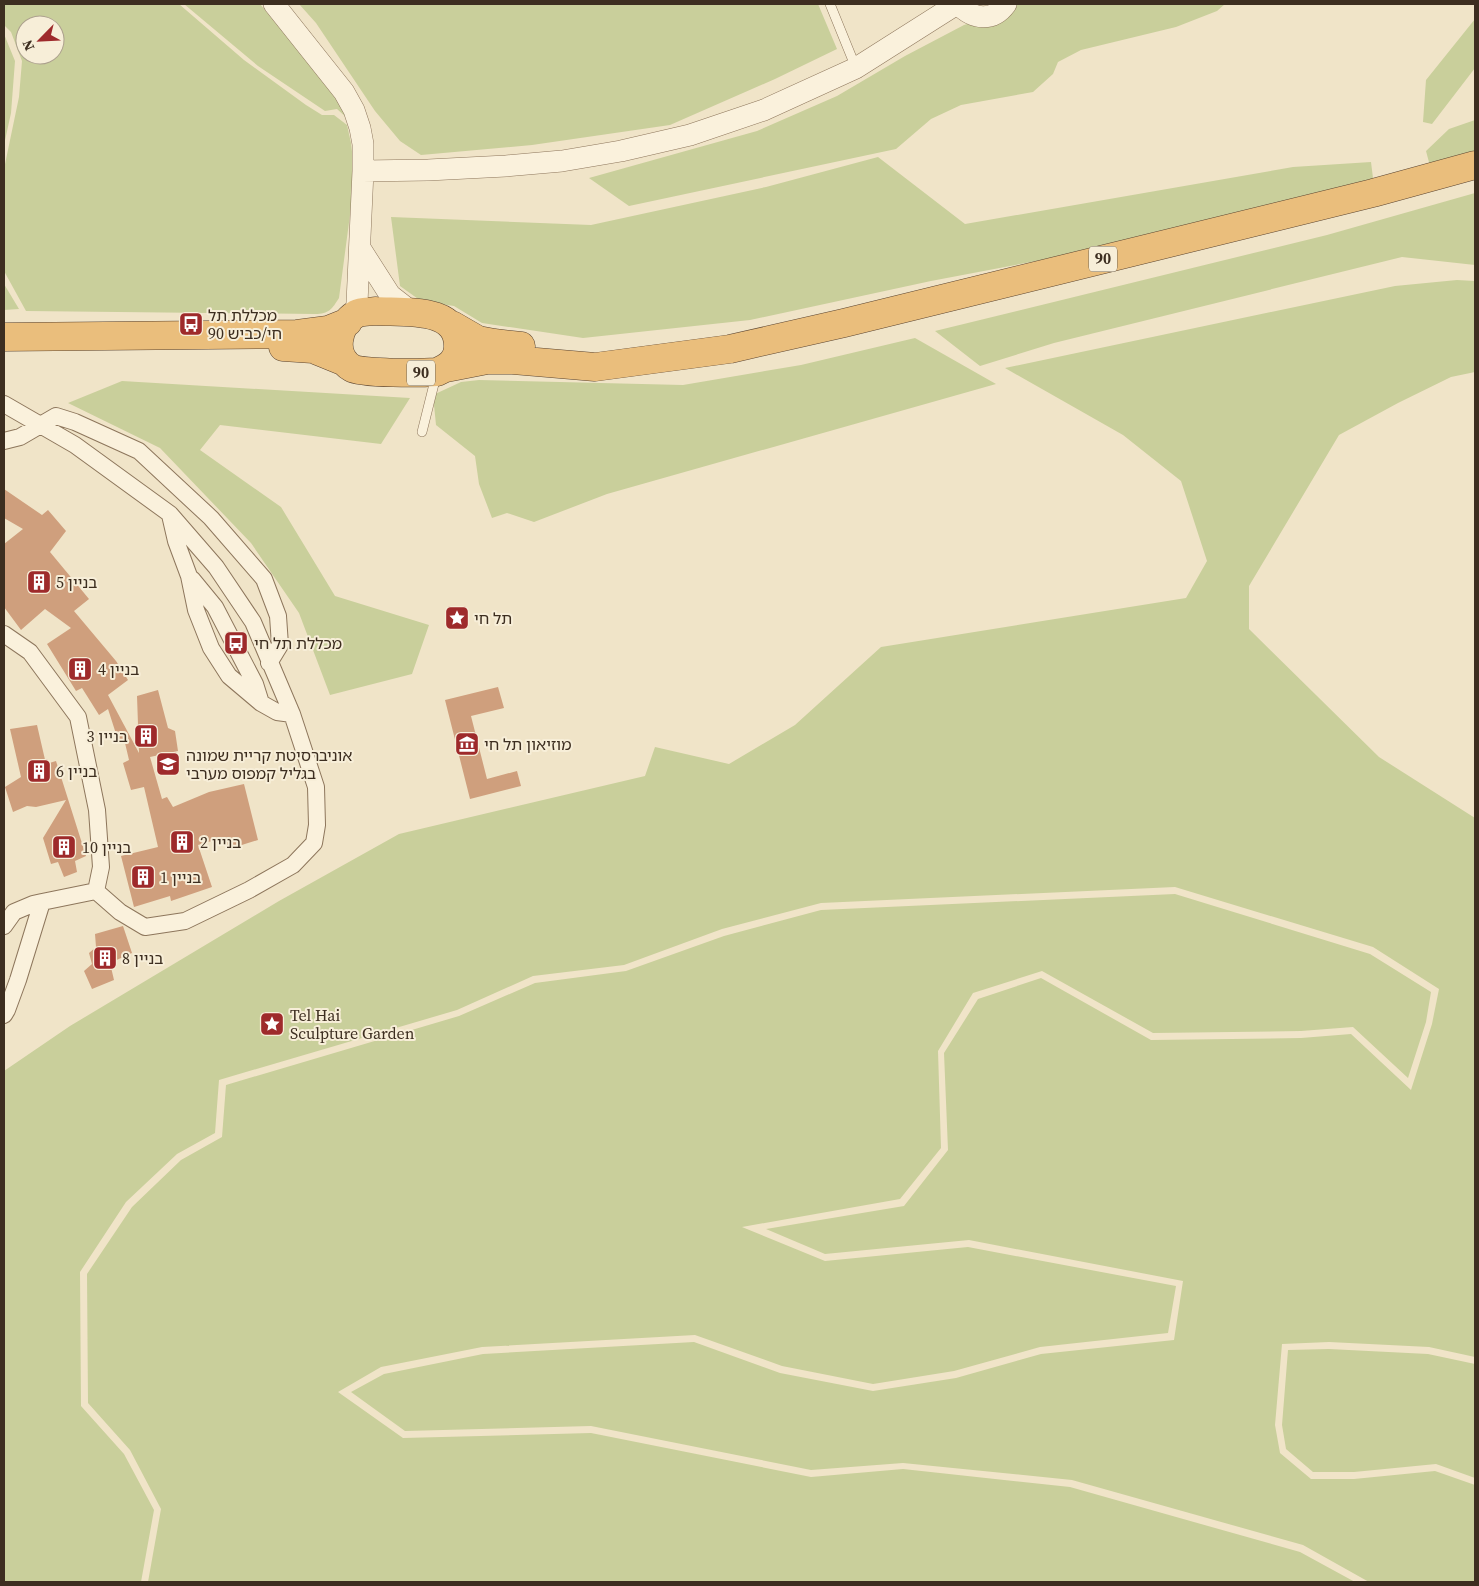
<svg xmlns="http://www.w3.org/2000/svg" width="1479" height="1586" viewBox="0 0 1479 1586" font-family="'Source Serif 4','Noto Sans Hebrew',serif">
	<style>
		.green { fill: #c9cf9b; fill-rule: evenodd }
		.building { fill: #cf9f7d }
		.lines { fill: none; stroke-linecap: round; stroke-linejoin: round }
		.service-casing { stroke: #8d765c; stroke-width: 10 }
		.minor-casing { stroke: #8d765c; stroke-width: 18 }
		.tertiary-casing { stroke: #8d765c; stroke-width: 22 }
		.trunk-casing { stroke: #5b4430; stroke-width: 29 }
		.service { stroke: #faf1dc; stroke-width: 9 }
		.minor { stroke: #faf1dc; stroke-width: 16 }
		.tertiary { stroke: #faf1dc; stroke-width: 21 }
		.trunk { stroke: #eabe7c; stroke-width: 28 }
		.labels { text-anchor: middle; stroke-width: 4; stroke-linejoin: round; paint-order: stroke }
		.shield { fill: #f7eed8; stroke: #756857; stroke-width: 1 }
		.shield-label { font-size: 15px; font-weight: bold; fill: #3d2e20 }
		.poi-label { font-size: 16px; fill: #3d2e20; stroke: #f7eed8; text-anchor: start }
	</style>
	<rect width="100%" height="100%" fill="#f0e4c8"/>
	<!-- green -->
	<path class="green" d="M 4,4 L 179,4 L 244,60 L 306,105 L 322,115 L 334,115 L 347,125 L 351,143 L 355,177 L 339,298 C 332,309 329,314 315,314 L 26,311 L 4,271 L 4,169 L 19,97 L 22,61 L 11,32 L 4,25 ZM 25,25 L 55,25 L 55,55 L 25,55 Z
		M 184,4 L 260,4 L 335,95 L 347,118 L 337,109 L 325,111 L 258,66 Z
		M 299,4 L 818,4 L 837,49 L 775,79 L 670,125 L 532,145 L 421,155 L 400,141 L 375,111 L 316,23 Z
		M 1018,4 L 1225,4 L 1217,11 L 1176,27 L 1081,50 L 1058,62 L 1053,74 L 1033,92 L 961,105 L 931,119 L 896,149 L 629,206 L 589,178 L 757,131 L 837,96 L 905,56 L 964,25 L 999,14 L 1016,6 Z
		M 1475,19 L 1475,68 L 1432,124 L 1423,122 L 1426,80 Z
		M 4,34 L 15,61 L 11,113 L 4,145 Z
		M 1475,120 L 1475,154 L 1430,166 L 1426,151 L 1449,129 Z
		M 878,157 L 965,224 L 1293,167 L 1371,162 L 1374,186 L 1147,240 L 931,281 L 750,320 L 583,338 L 482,323 L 454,306 L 421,301 L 400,286 L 391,217 L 591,225 L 766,187 Z
		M 1475,193 L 1475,265 L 1402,257 L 1054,343 L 980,366 L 935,331 L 1327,235 Z
		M 1457,280 L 1475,281 L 1475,372 L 1451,377 L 1398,403 L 1339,435 L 1249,586 L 1249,629 L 1379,757 L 1475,818 L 1475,1357 L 1429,1347 L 1329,1342 L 1282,1344 L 1275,1425 L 1280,1453 L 1311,1479 L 1354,1479 L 1435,1471 L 1475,1485 L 1475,1582 L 1369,1582 L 1303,1545 L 1072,1480 L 903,1463 L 811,1470 L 591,1426 L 405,1431 L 351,1392 L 384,1374 L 483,1354 L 694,1342 L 780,1373 L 873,1391 L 956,1378 L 1041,1354 L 1174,1340 L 1183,1281 L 969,1240 L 825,1254 L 766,1229 L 904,1206 L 948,1150 L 944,1053 L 978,999 L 1041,978 L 1151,1040 L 1301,1038 L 1351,1034 L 1411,1090 L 1432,1024 L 1439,989 L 1373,947 L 1175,887 L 821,903 L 722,929 L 624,965 L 533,976 L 457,1010 L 219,1080 L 215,1133 L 177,1154 L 126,1202 L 80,1272 L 81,1406 L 124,1454 L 154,1510 L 141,1582 L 4,1582 L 4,1071 L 70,1026 L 279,901 L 399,834 L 645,776 L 655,747 L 729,764 L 795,725 L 881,647 L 1186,598 L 1207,561 L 1181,481 L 1123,435 L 1005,368 L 1395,286 Z
		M 4,284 L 19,309 L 4,310 Z
		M 915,338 L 996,384 L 607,494 L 534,522 L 507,513 L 492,518 L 479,484 L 475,456 L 436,425 L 433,395 L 461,382 L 479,380 L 683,385 L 801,365 Z
		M 122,381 L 410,398 L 381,444 L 220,425 L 200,450 L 281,507 L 335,596 L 429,625 L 412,674 L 330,695 L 299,613 L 251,543 L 160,448 L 68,403 Z
		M 1175,894 L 1370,954 L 1431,992 L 1426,1022 L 1408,1078 L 1353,1027 L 1301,1031 L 1153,1033 L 1042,971 L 973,993 L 938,1051 L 941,1148 L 900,1199 L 742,1227 L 825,1261 L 968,1247 L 1176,1286 L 1168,1333 L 1040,1347 L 954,1371 L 873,1384 L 782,1366 L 695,1335 L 482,1347 L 381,1367 L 338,1392 L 403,1438 L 591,1433 L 811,1477 L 903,1469 L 1070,1487 L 1300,1552 L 1355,1582 L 148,1582 L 161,1509 L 130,1450 L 88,1403 L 87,1274 L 132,1207 L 181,1160 L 222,1137 L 226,1085 L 459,1016 L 535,983 L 626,971 L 724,936 L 821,910 Z
		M 1329,1349 L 1428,1354 L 1475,1364 L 1475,1478 L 1436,1464 L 1354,1472 L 1313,1472 L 1286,1449 L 1282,1425 L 1288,1350 Z"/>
	<!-- building -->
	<path class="building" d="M 4,489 L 42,515 L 48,510 L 66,531 L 50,552 L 89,599 L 74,611 L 116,661 L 128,680 L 108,695 L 139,753 L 137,696 L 158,690 L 168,728 L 175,731 L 178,751 L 150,757 L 162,799 L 167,797 L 173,807 L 209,792 L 244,784 L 258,840 L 229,849 L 222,838 L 198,845 L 212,887 L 171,901 L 170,896 L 134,907 L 121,856 L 158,847 L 144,787 L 131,790 L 123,763 L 129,760 L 125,743 L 118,740 L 108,709 L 99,715 L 82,688 L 76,691 L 47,644 L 71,628 L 45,609 L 21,630 L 4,607 L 4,544 L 23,529 L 4,518 Z
		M 498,687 L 504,708 L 471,716 L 487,779 L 517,771 L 521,786 L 470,799 L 445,700 Z
		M 37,725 L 46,764 L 56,761 L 86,856 L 75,861 L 77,872 L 64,877 L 58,862 L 51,864 L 43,838 L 66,800 L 36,807 L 27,806 L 13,812 L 5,787 L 21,777 L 10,729 Z
		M 123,926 L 132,953 L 110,963 L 114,980 L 92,989 L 84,971 L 92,964 L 89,953 L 96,947 L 95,934 Z"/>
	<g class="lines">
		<defs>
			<path id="service" d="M 830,4 L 856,68
				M 422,432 L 436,376"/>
			<path id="minor" d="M 4,404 L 75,445 L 170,514 L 216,567 L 253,622 L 292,714 L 316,787 L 317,825 L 314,843 L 293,865 L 249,890 L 185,921 L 145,927 L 120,912 L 96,891
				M 4,441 L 20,437 L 56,416 L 75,422 L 139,451 L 211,518 L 264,579 L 278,616 L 280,645 L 269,663
				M 170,515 L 176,541 L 189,576 L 196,610 L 211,648 L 229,676 L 261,703 L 277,712 L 292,714
				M 192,579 L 215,607 L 255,684 L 261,703
				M 4,634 L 30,652 L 78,717 L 97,810 L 101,867 L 96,891 L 42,902 L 18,980 L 7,1010 L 4,1015
				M 4,926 L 14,912 L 33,904 L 42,902"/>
			<path id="tertiary" d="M 274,4 L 344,92 L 354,110 L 360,128 L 363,144 L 363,171 L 357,303 L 355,315
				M 958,4 C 973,20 993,22 1006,4
				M 363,171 L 428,170 L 506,166 L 562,161 L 621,151 L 690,135 L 764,110 L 856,68 L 957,4
				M 360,248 L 390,295 L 413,313"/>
			<path id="trunk" d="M 375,311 C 404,313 459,306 458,347 C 458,361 448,367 437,372 C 423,373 362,374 352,368 C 331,356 337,325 356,314 C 362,311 369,312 375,311 Z
				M 452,325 L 478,340 L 494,343 L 521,346
				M 4,337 L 297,334 L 328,330 L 348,322
				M 283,347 L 313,349 L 345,362
				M 446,368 L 487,360 L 513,360 L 595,367 L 730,349 L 844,323 L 1373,193 L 1475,165"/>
		</defs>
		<!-- service casing -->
		<use href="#service" class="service-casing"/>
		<!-- minor casing -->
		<use href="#minor" class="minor-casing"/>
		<!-- tertiary casing -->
		<use href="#tertiary" class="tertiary-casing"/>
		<!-- trunk casing -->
		<use href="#trunk" class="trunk-casing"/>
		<!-- service -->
		<use href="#service" class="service"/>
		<!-- minor -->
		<use href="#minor" class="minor"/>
		<!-- tertiary -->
		<use href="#tertiary" class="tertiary"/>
		<!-- trunk -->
		<use href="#trunk" class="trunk"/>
	</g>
	<!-- icons -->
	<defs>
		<symbol id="bus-square" viewBox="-11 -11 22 22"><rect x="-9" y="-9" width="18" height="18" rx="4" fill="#9e2a2b" stroke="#f7eed8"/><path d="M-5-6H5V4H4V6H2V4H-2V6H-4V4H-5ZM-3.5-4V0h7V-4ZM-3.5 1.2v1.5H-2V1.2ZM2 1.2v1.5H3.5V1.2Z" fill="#fff"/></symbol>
		<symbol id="building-square" viewBox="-11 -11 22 22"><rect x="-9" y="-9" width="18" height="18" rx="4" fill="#9e2a2b" stroke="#f7eed8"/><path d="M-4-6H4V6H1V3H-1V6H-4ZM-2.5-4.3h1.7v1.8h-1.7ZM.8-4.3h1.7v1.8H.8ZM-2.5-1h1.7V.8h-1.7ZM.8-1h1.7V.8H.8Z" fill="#fff"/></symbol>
		<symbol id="sight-square" viewBox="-11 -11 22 22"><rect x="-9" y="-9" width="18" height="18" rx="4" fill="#9e2a2b" stroke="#f7eed8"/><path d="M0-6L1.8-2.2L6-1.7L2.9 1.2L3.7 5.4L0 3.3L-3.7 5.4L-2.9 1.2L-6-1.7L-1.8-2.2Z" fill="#fff"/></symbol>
		<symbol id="museum-square" viewBox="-11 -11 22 22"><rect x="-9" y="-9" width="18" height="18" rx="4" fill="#9e2a2b" stroke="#f7eed8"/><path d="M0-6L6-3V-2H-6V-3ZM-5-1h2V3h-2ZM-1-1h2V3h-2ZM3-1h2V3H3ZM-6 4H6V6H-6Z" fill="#fff"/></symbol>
		<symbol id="university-square" viewBox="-11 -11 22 22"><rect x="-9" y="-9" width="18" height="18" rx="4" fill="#9e2a2b" stroke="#f7eed8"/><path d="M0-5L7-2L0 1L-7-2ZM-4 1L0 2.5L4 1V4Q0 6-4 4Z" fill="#fff"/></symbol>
	</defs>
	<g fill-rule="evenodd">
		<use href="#bus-square" x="177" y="310" width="28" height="28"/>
		<use href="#building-square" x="25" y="568" width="28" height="28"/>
		<use href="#sight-square" x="443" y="604" width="28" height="28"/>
		<use href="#bus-square" x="222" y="629" width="28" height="28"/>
		<use href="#building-square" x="66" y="655" width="28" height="28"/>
		<use href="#building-square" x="132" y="722" width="28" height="28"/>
		<use href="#museum-square" x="453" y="730" width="28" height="28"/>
		<use href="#university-square" x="154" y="750" width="28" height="28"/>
		<use href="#building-square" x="25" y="757" width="28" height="28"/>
		<use href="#building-square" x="168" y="828" width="28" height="28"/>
		<use href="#building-square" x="50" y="833" width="28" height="28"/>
		<use href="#building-square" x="129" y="863" width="28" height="28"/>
		<use href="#building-square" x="91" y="944" width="28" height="28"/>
		<use href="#sight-square" x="258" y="1010" width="28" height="28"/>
	</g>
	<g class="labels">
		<!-- shield labels -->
		<g class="shield">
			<rect x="1089" y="246.5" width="28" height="25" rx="4"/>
			<rect x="407" y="360.5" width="28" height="25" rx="4"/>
		</g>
		<g class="shield-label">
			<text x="1103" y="264">90</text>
			<text x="421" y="378">90</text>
		</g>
		<!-- poi labels -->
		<g class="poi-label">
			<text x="208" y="321">מכללת תל<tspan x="208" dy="18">חי/כביש 90</tspan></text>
			<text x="56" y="588">בניין 5</text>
			<text x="474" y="624">תל חי</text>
			<text x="254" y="649">מכללת תל חי</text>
			<text x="98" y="675">בניין 4</text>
			<text x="128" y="742" text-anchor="end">בניין 3</text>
			<text x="484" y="750">מוזיאון תל חי</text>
			<text x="186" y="761">אוניברסיטת קריית שמונה<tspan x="186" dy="18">בגליל קמפוס מערבי</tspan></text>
			<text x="56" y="777">בניין 6</text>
			<text x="200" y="848">בניין 2</text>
			<text x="82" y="853">בניין 10</text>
			<text x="160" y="883">בניין 1</text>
			<text x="122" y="964">בניין 8</text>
			<text x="290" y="1021">Tel Hai<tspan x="290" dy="18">Sculpture Garden</tspan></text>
		</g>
	</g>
	<!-- border -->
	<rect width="1479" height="1586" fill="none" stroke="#3d2e20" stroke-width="10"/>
	<!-- north arrow -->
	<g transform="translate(40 40) rotate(246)"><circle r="24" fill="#f7eed8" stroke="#ada18e"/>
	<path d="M0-4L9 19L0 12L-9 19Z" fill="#9e2a2b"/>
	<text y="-8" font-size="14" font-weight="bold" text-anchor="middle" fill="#3d2e20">N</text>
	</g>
</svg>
